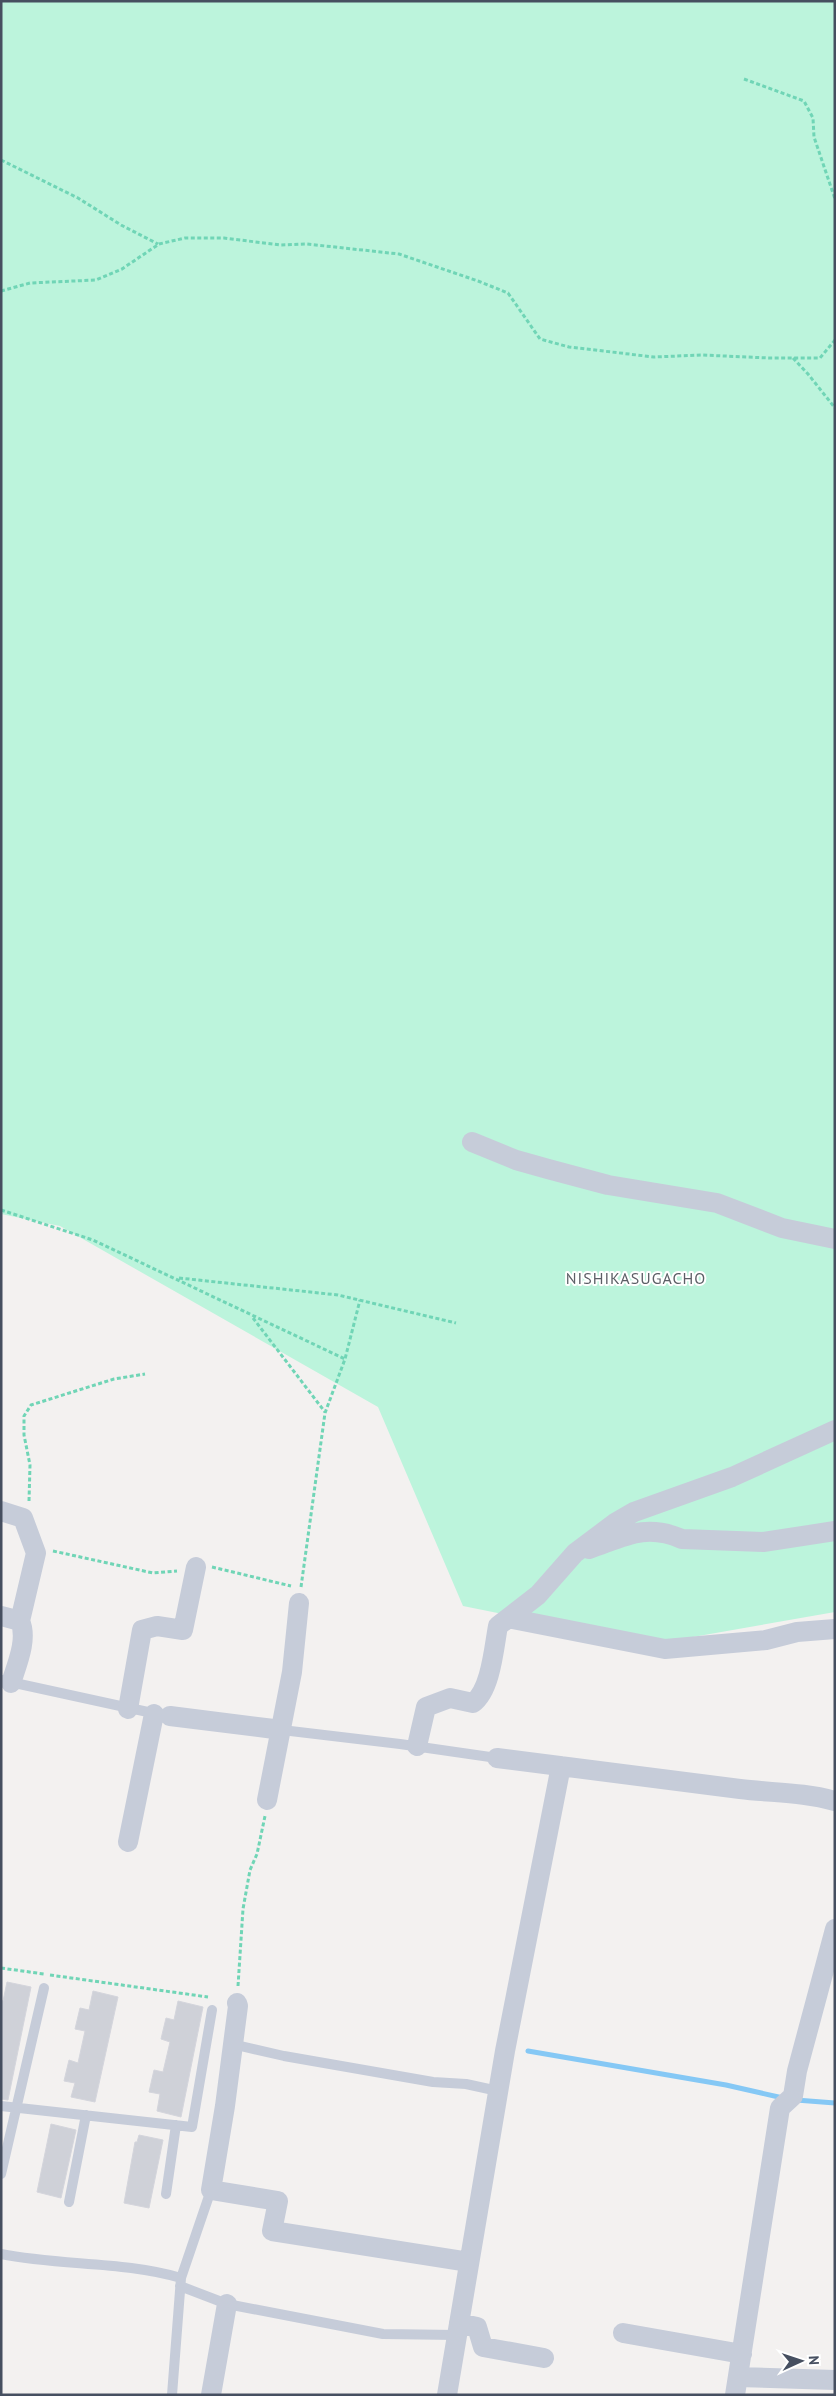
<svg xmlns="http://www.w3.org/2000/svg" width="836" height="2396" viewBox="0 0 836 2396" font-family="'PT Sans',sans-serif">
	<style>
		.green { fill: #bcf4dc }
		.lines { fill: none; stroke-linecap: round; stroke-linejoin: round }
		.stream { stroke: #85c8f5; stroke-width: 5 }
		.building { fill: #cfd1d8; stroke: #d4d5dc }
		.path { stroke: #70d5b6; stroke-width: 3; stroke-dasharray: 4 2.5; stroke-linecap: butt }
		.lane { stroke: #c6ccd9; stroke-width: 10 }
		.street { stroke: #c6ccd9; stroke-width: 20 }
		.labels { text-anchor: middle; stroke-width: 4; stroke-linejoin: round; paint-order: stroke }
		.quarter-label { font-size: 16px; letter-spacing: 1px; fill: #5c5f66; stroke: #fff }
	</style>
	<rect width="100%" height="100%" fill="#f3f1f0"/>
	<!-- green -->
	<path class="green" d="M 1,1 L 835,1 L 835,1612 L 653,1644 L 463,1606 L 378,1407 L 60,1226 L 1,1214 Z"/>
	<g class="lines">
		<!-- stream -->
		<path class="stream" d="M 528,2051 L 726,2085 L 783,2098
			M 796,2100 L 835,2103"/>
	</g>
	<!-- building -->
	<path class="building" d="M 7,1982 L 31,1987 L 8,2100 L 1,2099 L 1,2000 L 3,2001 Z
		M 93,1991 L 118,1997 L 95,2102 L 71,2097 L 75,2083 L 64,2081 L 69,2060 L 78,2063 L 85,2031 L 75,2029 L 80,2008 L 89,2010 Z
		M 178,2001 L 203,2007 L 181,2117 L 157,2111 L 160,2094 L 149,2092 L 154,2070 L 163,2072 L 170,2042 L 161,2039 L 166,2018 L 174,2020 Z
		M 51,2124 L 76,2130 L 61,2198 L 37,2192 Z
		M 139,2135 L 163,2140 L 149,2208 L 124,2203 L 135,2142 L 137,2142 Z"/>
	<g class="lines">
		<!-- path -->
		<path class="path" d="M 744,79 L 804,101 L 813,118 L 814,137 L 835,199
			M 1,160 L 78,198 L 121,225 L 158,244
			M 1,291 L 30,283 L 96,280 L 122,269 L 159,244 L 185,238 L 224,238 L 280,245 L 307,244 L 399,254 L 478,281 L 508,293 L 540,339 L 569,347 L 654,357 L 702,355 L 769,358 L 820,358 L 835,340
			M 793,358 L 808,374 L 835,408
			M 1,1210 L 93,1240 L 345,1359
			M 179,1278 L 338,1295 L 456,1323
			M 253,1318 L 325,1412
			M 29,1501 L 30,1465 L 24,1435 L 24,1416 L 31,1405 L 114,1379 L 145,1374
			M 53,1551 L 153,1573 L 177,1571
			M 212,1567 L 291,1586
			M 301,1587 L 325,1413 L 345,1359 L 360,1300
			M 1,1968 L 44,1974
			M 50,1975 L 208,1997
			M 238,1986 L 243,1909 L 250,1870 L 257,1854 L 265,1816"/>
		<!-- lane -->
		<path class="lane" d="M 1,1680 L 157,1714
			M 282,1730 L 400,1744 L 497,1758
			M 232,2044 L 284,2056 L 433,2082 L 466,2084 L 498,2091
			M 1,2106 L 192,2127 L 212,2010
			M 1,2174 L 44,1988
			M 166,2194 L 176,2125
			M 69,2202 L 86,2115
			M 1,2254 C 60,2266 124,2261 181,2278
			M 180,2286 L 227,2304 L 383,2334 L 457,2335
			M 172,2395 L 181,2278 L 211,2190"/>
		<!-- street -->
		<path class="street" d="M 472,1142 L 516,1160 L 548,1169 L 608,1185 L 717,1203 L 782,1228 L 835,1239
			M 1,1511 L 23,1518 L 36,1553 L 20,1621
			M 589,1549 C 624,1537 645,1523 682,1539 L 763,1542 L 835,1531
			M 1,1616 L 20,1621 C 28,1639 17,1664 11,1683
			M 508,1618 L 665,1649 L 766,1640 L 797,1632 L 835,1629
			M 128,1709 L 142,1630 L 157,1626 L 183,1630 L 196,1567
			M 170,1716 L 282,1730
			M 417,1746 L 426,1707 L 450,1698 L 473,1703 C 491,1690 494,1647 498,1626 L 538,1595 L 575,1553 L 615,1523 L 634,1512 L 732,1477 L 835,1430
			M 497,1758 C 578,1768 659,1778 740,1789 C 772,1793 803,1792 835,1801
			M 267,1800 L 292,1672 L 299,1603
			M 128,1842 L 154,1714
			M 237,2003 L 238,2006 L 225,2106 L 211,2190 L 278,2201 L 272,2231 L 469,2262
			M 459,2323 L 477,2327 L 483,2347 L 544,2358
			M 623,2333 L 742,2354
			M 738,2377 L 835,2380
			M 211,2395 L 227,2304
			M 447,2395 L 505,2051 L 561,1766
			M 735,2395 L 780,2108 L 793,2096 L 797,2071 L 835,1929"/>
	</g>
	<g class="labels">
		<!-- quarter labels -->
		<g class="quarter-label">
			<text x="636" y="1284">NISHIKASUGACHO</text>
		</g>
	</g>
	<!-- border -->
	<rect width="836" height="2396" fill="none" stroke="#464f60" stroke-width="5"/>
	<!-- north arrow -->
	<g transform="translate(801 2361) rotate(87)" stroke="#ffffff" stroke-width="4" paint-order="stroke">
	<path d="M0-4L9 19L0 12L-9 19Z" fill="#464f60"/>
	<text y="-8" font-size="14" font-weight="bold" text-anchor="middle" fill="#464f60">N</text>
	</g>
</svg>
